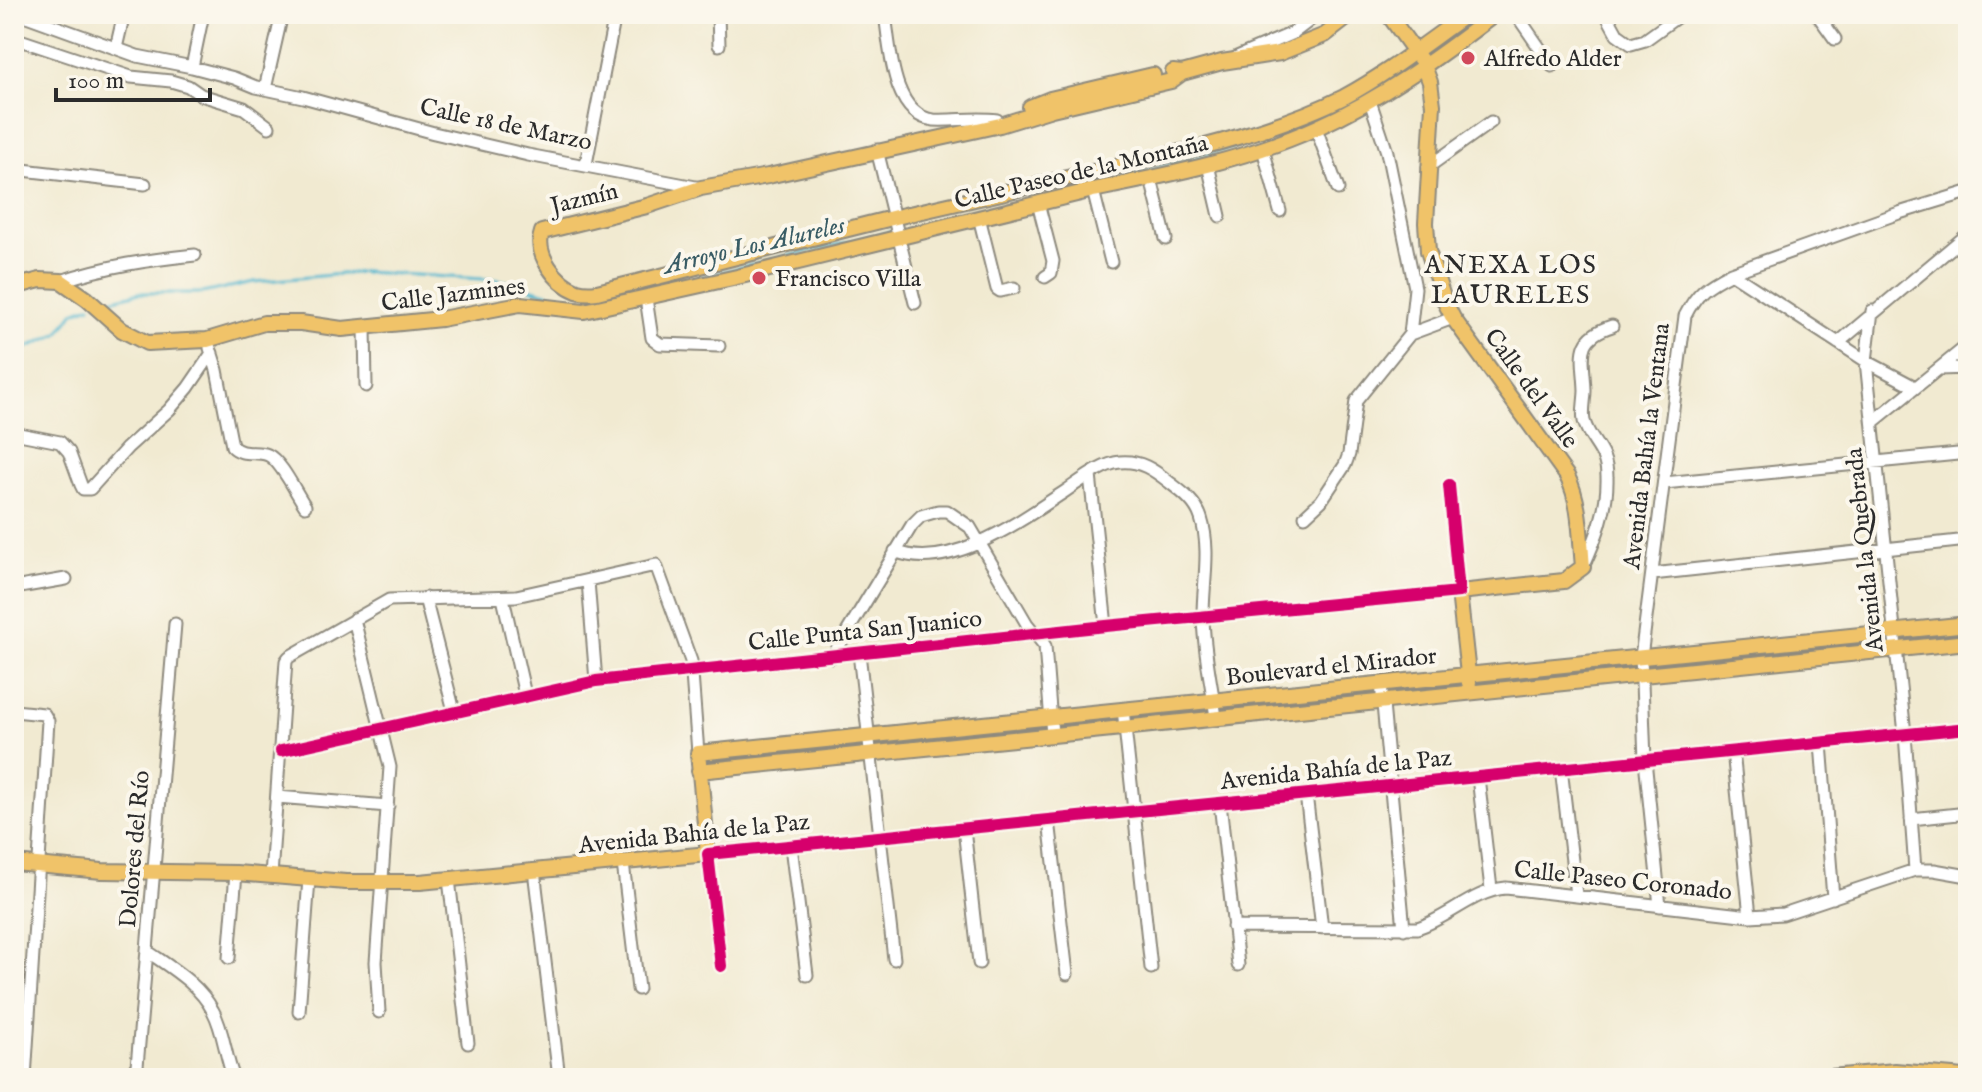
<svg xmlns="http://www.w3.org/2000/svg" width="1982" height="1092" viewBox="0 0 1982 1092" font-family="'IM FELL English',serif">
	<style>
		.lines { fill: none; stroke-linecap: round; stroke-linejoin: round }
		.stream { stroke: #52b8d0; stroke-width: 3 }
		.minor-casing { stroke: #8e8a7e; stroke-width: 15 }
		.major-casing { stroke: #8e8a7e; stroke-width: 18 }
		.highway-casing { stroke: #8e8a7e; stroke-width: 20 }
		.minor { stroke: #fff; stroke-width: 11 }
		.major { stroke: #f0c369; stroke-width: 14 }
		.highway { stroke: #f0c369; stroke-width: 16 }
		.cycleway-casing { stroke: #fbf7ec; stroke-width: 17 }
		.cycleway { stroke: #d6006c; stroke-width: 12 }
		.poi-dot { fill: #d1495b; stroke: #fbf7ec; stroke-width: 3 }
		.labels { text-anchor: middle; stroke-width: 8; stroke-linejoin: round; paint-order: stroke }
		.poi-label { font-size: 24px; fill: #2b2b2b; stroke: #fbf7ec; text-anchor: start }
		.street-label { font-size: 24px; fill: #2b2b2b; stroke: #fbf7ec }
		.water-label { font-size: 26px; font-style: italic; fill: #395c65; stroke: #fbf7ec }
		.neighbourhood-label { font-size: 26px; letter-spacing: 2px; fill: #2b2b2b; stroke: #fbf7ec }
	</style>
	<rect width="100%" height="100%" fill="#fbf7ec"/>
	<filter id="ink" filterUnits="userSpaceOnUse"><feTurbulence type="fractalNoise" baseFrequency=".0125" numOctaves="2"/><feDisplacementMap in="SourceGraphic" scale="16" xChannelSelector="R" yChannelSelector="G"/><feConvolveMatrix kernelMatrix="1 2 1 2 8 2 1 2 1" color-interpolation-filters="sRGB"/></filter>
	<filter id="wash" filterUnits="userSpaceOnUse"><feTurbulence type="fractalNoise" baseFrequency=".006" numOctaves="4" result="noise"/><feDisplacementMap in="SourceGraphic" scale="32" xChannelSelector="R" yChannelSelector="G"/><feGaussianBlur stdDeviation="1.8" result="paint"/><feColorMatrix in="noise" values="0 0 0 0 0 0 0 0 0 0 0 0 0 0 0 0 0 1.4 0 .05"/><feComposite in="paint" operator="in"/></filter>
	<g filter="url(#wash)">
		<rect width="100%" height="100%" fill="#f1ead1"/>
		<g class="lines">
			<!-- stream -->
			<path class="stream" d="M 1425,54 L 1481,14
				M 1112,179 C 1196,158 1281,140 1358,98 C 1378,88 1396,73 1415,61
				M 97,303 L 139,293 L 202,293 L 254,282 L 364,272 L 500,280 L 554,295 L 572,303 L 592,302 L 894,231
				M 14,353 L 58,334 L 74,312 L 90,306"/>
		</g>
	</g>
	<g filter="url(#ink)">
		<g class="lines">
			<defs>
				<path id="minor" d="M 21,14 L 137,56 L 192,67 L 234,78 L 256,87 L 303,97 L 434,133 L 528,155 L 701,188
					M 718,14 L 719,45
					M 885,14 C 890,47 892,116 934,120 C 955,121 976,117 997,120 L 1000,125
					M 1516,14 L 1552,66
					M 1606,14 L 1617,34 L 1631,44 L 1645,40 L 1681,14
					M 1817,14 L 1835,39
					M 14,38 L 131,77 L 171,81 L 188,86 L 201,95 L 244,108 L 269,127
					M 116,48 L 124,14
					M 1237,57 L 1293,33 L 1318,14
					M 192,67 L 203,14
					M 265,89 L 282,14
					M 1316,128 L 1338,189
					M 1263,149 L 1280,211
					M 877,150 L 915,303
					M 586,164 L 614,20
					M 1208,165 L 1220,216
					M 1428,167 L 1491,122
					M 14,169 L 145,184
					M 1151,179 L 1166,239
					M 1093,190 L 1111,262
					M 1038,203 L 1053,261 L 1051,273 L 1045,277
					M 979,217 L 997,289 L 1000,291 L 1014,288
					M 1731,273 L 1866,361 L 1915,387
					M 61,281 C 105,266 148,260 195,255
					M 646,298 L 652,338 L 660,344 L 719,346
					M 1872,311 L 1866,361 L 1905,734 L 1915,870
					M 365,327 L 366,386
					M 1410,334 L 1453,318
					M 1838,343 L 1968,234
					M 210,348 L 217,370 L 232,446 C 242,457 256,450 268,455 C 281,461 296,493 305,506
					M 1939,369 L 1968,368
					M 1873,422 L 1968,345
					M 14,433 L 60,442 L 69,452 L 81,485 L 83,489 L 90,489 L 127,448 L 169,410 L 188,388 L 212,353
					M 1090,475 L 1106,626
					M 1664,483 L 1968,453
					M 1305,516 L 1321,501 L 1345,465 L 1349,454 L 1356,401 L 1410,334 L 1415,288 L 1387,152 L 1370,101
					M 895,551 C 949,574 1023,519 1067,490 C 1082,480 1102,464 1120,462 C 1140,460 1154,470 1169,482 C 1182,492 1196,502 1201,518 C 1211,549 1203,583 1203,615 C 1203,649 1212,685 1216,718
					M 1583,567 C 1596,539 1608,509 1607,477 C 1607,449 1590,443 1584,421 C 1582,411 1585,400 1585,390 C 1584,358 1574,338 1612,326
					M 1652,574 L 1968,540
					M 588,581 L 596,681
					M 14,588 L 66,579
					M 425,598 L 454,711
					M 503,598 L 525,695
					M 354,619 L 390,767 L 376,962 L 379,1012
					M 859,653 L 894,959
					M 832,657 L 912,525 L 921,516 L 938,511 L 947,511 L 970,527 L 1027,624 L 1045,646 L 1052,735
					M 1381,683 L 1404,929
					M 1123,709 L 1151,968
					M 14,711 L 44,714 L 48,721 L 25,1078
					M 1821,743 L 1833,898
					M 281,751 L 596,681 L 1106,626 L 1459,592 L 1449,485
					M 1733,751 L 1750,916
					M 1561,768 L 1576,895
					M 1478,777 L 1491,889
					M 1306,794 L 1322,928
					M 277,797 L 388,806
					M 1220,803 L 1238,965
					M 1911,819 L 1968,813
					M 1049,820 L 1067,974
					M 964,828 L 979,963
					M 791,846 L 807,975
					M 623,863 L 638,989
					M 534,870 L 559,1078
					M 271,876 L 286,661 L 289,657 L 389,600 L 516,596 L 656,565 L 691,661 L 698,753
					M 449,879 L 468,1043
					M 1660,906 L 1645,760 L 1641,657 L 1685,316 C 1697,292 1707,285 1731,273 L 1899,213 L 1968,192
					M 1233,927 L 1417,928 C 1449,918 1473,891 1506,888 L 1750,916 L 1783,914 L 1915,870 L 1934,870 L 1968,876
					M 147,951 C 171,968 199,984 213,1011 C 224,1031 225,1057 234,1078
					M 229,958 L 236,873
					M 721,966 L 708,854 L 1968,728
					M 299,1012 L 309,879
					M 136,1078 L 175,624"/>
				<path id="major" d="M 1388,14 L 1423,63 L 1430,82 L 1433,105 L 1426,223 L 1428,251 L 1444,300 L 1453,318 L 1567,476 C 1581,503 1580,537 1583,567 L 1564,581 L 1459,592 L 1469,683
					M 1173,72 L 1182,73 L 1222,62 L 1280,53 L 1325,35 L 1352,14
					M 1182,73 L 1171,81 L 1052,109 L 1000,125 L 768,176 L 701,188 L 647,206 L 542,232 C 534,254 556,283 577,291 C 584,293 590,293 597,292 L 896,217 L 1198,148 C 1248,135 1298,120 1344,97 C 1387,74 1427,42 1467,14
					M 1030,107 L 1050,99 L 1153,75
					M 14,287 L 40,280 L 61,281 L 87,299 L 122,330 L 147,343 L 207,340 L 264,323 L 301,323 L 342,329 L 441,319 L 520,304 L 584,311 L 737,277 L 1093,190 C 1168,175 1245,160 1316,128 C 1381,99 1439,57 1495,14
					M 699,771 L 1968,642
					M 14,863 L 102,871 L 236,873 L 346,882 L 420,882 L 708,854 L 698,753 L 1968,624"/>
				<path id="highway" d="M 1831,1078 L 1895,1072 L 1964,1078"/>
			</defs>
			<!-- minor casing -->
			<use href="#minor" class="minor-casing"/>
			<!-- major casing -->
			<use href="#major" class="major-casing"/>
			<!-- highway casing -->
			<use href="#highway" class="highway-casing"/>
			<!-- minor -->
			<use href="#minor" class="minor"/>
			<!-- major -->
			<use href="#major" class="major"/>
			<!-- highway -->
			<use href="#highway" class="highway"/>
			<defs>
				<path id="cycleway" d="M 281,751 L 596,681 L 1106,626 L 1459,592 L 1449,485
					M 721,966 L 708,854 L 1968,728"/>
			</defs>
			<!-- cycleway casing -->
			<use href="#cycleway" class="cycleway-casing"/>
			<!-- cycleway -->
			<use href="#cycleway" class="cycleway"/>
		</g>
	</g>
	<!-- markers -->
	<g class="poi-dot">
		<circle cx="1468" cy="58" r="8"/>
		<circle cx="759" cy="278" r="8"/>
	</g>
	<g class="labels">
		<!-- poi labels -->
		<g class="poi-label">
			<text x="1484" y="66">Alfredo Alder</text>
			<text x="775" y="286">Francisco Villa</text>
		</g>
		<!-- street labels -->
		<g class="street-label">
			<text transform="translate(506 124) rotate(12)" y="8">Calle 18 de Marzo</text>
			<text transform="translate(1081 171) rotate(-13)" y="8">Calle Paseo de la Montaña</text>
			<text transform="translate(584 198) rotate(-14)" y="8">Jazmín</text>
			<text transform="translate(453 294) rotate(-7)" y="8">Calle Jazmines</text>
			<text transform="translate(1532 388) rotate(54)" y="8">Calle del Valle</text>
			<text transform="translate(1646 446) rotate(-83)" y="8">Avenida Bahía la Ventana</text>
			<text transform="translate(1864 550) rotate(-96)" y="8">Avenida la Quebrada</text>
			<text transform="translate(865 630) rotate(-6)" y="8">Calle Punta San Juanico</text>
			<text transform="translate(1331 666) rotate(-6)" y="8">Boulevard el Mirador</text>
			<text transform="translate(1336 769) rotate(-6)" y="8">Avenida Bahía de la Paz</text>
			<text transform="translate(694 833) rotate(-6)" y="8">Avenida Bahía de la Paz</text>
			<text transform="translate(134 849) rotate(-85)" y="8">Dolores del Río</text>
			<text transform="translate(1623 880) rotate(6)" y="8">Calle Paseo Coronado</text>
		</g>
		<!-- water labels -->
		<g class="water-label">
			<text transform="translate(754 244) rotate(-13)" y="9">Arroyo Los Alureles</text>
		</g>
		<!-- neighbourhood labels -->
		<g class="neighbourhood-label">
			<text x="1511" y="273">ANEXA LOS<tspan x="1511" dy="30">LAURELES</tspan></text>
		</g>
	</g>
	<!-- margin -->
	<rect width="1982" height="1092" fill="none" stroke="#fbf7ec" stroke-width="48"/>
	<!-- scale -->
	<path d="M56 88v12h154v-12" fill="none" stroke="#2b2b2b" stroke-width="4"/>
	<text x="68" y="88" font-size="24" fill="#2b2b2b" stroke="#fbf7ec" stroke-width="6" paint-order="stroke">100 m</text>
</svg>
